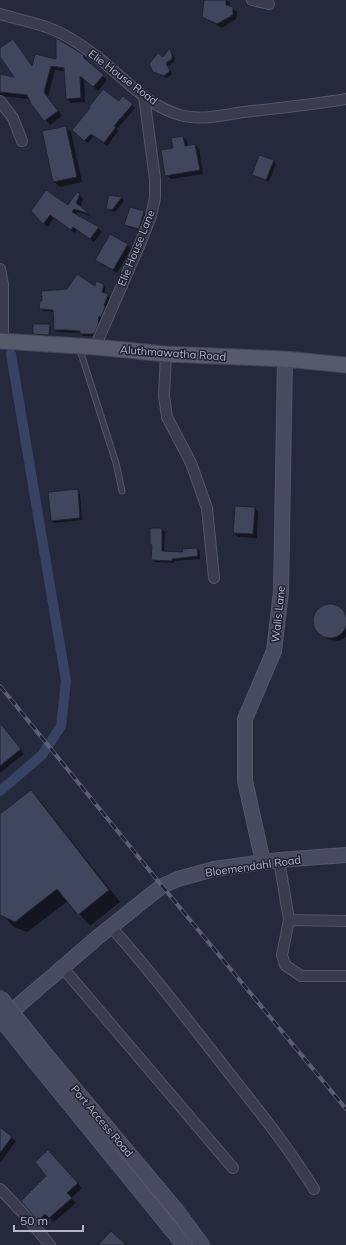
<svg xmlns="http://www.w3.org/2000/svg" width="346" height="1245" viewBox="0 0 346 1245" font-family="Mulish,sans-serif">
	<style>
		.shadow { fill: #0007 }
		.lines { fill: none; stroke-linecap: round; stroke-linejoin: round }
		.canal { stroke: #384263; stroke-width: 10 }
		.building { fill: #40465c; stroke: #1f2333 }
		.lane-casing { stroke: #535767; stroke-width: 7 }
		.street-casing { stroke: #535767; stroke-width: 12 }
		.secondary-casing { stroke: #535767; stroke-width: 16 }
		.primary-casing { stroke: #414555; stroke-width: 17 }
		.lane { stroke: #383c4c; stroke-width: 5 }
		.street { stroke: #383c4c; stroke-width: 10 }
		.secondary { stroke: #464b5f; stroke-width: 14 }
		.primary { stroke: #565b6c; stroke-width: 15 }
		.rail-casing { stroke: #5a5f73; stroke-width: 4 }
		.rail { stroke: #1d2131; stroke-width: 2.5; stroke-dasharray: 8; stroke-linecap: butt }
		.secondary-bridge-casing { stroke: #535767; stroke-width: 16; stroke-linecap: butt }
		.secondary-bridge { stroke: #464b5f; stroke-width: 14 }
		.labels { text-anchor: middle; stroke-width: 3; stroke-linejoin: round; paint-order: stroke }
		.street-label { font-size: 11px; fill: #b3b7c8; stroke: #1d2131 }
	</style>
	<rect width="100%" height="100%" fill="#242a3c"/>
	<!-- shadow -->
	<path class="shadow" d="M 205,0 L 227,0 L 230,3 L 230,7 L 232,8 L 237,12 L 236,19 L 222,28 L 208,20 L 203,16 Z
		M 13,40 L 33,67 L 57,61 L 83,56 L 88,60 L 87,62 L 107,80 L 98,91 L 84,78 L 85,102 L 71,103 L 67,99 L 65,71 L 55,70 L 48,97 L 62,116 L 50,125 L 30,99 L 0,96 L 0,75 L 17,79 L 0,56 L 0,49 Z
		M 170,49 L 175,58 L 174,62 L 168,66 L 172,74 L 167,78 L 157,74 L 154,71 Z
		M 119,102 L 132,105 L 135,108 L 117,129 L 118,131 L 107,146 L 94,136 L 88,143 L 76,133 Z
		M 66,127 L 71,132 L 82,182 L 60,187 L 54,182 L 43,132 Z
		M 183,137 L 187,141 L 188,146 L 195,145 L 199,149 L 203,174 L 171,179 L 166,175 L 174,149 Z
		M 273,161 L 276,164 L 269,182 L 256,177 L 253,175 Z
		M 80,195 L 83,199 L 80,207 L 91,216 L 77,212 L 76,215 L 98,228 L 102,232 L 94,242 L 77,229 L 75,233 L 54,218 L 47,227 L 33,211 L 68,207 Z
		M 110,196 L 122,198 L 124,201 L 115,212 L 110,211 L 107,209 Z
		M 130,208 L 144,212 L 146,215 L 141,231 L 128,227 L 125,224 Z
		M 127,245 L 131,249 L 117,273 L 101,264 L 97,259 Z
		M 97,282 L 104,285 L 106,287 L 104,294 L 110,297 L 106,309 L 107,310 L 104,319 L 101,318 L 100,327 L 96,336 L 83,336 L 80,333 L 57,332 L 55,330 L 54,312 L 43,311 L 40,309 L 96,287 Z
		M 50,325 L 51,326 L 50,336 L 34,334 Z
		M 77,490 L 80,493 L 82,520 L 54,523 L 51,521 Z
		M 254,508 L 258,512 L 257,538 L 238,537 L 234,533 Z
		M 162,529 L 165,532 L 164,553 L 184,553 L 197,549 L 200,551 L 200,559 L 174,561 L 174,563 L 155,562 L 152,559 L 153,547 L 151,545 Z
		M 330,605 L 340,608 L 346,614 L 346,637 L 338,641 L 327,639 L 318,631 L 315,622 L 317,612 L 325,606 Z
		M 0,723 L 24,754 L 0,773 Z
		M 31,791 L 42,803 L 120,902 L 90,926 L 68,901 L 27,932 L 14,927 L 0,912 L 0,815 Z
		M 0,1129 L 16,1141 L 0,1163 Z
		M 48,1152 L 82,1188 L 71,1198 L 76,1203 L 54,1222 L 50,1218 L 44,1224 L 22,1201 L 48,1176 Z"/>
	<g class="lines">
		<!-- canal -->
		<path class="canal" d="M 0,791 L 42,755 L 61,726 L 66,681 L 11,354"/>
	</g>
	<!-- building -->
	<path class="building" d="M 204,0 L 226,0 L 226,5 L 233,7 L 233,15 L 217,24 L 202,17 Z
		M 56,38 L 84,55 L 83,57 L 104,75 L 93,87 L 80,76 L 81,98 L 66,99 L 64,68 L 51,66 L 44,92 L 58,111 L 44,121 L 31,104 L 27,95 L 0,92 L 0,74 L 14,77 L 0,57 L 0,48 L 13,39 L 32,66 L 35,54 L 56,59 Z
		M 170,48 L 172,55 L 172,59 L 166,63 L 170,71 L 164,76 L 153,72 L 149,64 L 158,53 L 163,57 Z
		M 103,89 L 119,101 L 123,96 L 133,104 L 114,126 L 116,127 L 104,143 L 91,134 L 84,141 L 72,130 L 90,108 L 89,107 Z
		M 66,126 L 77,177 L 53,182 L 42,131 Z
		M 183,136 L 185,146 L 195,144 L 200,170 L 165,176 L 161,150 L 173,148 L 171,138 Z
		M 259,155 L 274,160 L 266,180 L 252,175 Z
		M 46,190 L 68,205 L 77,192 L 80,194 L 76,203 L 90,214 L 74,209 L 72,212 L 99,227 L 90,239 L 73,227 L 71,230 L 50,215 L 43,224 L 31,211 Z
		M 109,195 L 122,197 L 112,210 L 106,209 Z
		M 130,207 L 144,211 L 139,229 L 124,225 Z
		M 110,234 L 128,244 L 113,270 L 95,260 Z
		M 77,274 L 95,286 L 96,281 L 104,284 L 102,292 L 108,294 L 104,306 L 105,307 L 101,317 L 99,316 L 98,325 L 94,334 L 80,334 L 80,331 L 66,330 L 54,330 L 53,310 L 39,309 L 40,301 L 42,301 L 41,291 L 67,289 Z
		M 33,324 L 50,324 L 49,335 L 33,334 Z
		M 78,489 L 80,518 L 51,521 L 48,492 Z
		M 235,506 L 255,507 L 253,534 L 233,533 Z
		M 150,528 L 162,528 L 162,551 L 183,552 L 182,549 L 197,548 L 198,556 L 172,559 L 172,561 L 151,560 L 152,545 L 150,545 Z
		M313 621a17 17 0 1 1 34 0a17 17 0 1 1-34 0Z
		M 0,723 L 21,749 L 0,766 Z
		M 31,790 L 109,890 L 78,915 L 57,889 L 15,922 L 0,915 L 0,814 Z
		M 0,1127 L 12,1137 L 0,1153 Z
		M 48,1150 L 78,1183 L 67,1193 L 72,1198 L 49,1218 L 45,1214 L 38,1221 L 21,1201 L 46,1176 L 35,1162 Z
		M 111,1231 L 126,1245 L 98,1245 Z"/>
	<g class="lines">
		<defs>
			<path id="lane" d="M 79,347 L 116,463 L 122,491"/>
			<path id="street" d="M 252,0 L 269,4
				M 0,14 C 16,19 33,22 49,28 C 63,33 80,44 92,53 C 120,73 146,106 180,115 C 201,121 223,115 244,112 C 278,108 312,105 346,99
				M 0,101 L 13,118 L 22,141
				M 0,269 L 3,284 L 3,342
				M 95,347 L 140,244 L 151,216 L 155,198 L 155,179 L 144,96
				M 166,354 L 164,396 L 167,417 L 191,463 L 207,508 L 214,578
				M 279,860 L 289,920 L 346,921
				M 289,920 L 282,955 L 285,965 L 301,976 L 346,976
				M 111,927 C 151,971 186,1018 222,1064 C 254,1105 287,1145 314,1189
				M 63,968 L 233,1168
				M 0,1189 L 23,1213 L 50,1245"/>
			<path id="secondary" d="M 263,862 L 245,781 L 245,719 L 274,651 L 281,592 L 285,359
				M 4,1021 L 20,1004 L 98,937 L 162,886 L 178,879 L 214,869 L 279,860 L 346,855
				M 47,1056 L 177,1211 L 202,1245
				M 36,1063 L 184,1245"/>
			<path id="primary" d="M 0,341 L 95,347 L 166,354 L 285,359 L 346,365"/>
		</defs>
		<!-- lane casing -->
		<use href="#lane" class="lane-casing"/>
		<!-- street casing -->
		<use href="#street" class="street-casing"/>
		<!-- secondary casing -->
		<use href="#secondary" class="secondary-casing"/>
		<!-- primary casing -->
		<use href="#primary" class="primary-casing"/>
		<!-- lane -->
		<use href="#lane" class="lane"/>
		<!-- street -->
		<use href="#street" class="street"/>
		<!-- secondary -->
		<use href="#secondary" class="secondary"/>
		<!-- primary -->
		<use href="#primary" class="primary"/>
		<defs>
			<path id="rail" d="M 0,686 L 162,886 L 346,1109"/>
		</defs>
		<!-- rail casing -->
		<use href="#rail" class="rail-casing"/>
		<!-- rail -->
		<use href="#rail" class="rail"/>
		<defs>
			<path id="secondary-bridge" d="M 0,997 L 47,1056
				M 0,1018 L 36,1063"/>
		</defs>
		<!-- secondary-bridge casing -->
		<use href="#secondary-bridge" class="secondary-bridge-casing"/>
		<!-- secondary-bridge -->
		<use href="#secondary-bridge" class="secondary-bridge"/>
	</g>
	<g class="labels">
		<!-- street labels -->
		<g class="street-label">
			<text transform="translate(123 77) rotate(37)" y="4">Elie House Road</text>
			<text transform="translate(136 248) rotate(-68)" y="4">Elie House Lane</text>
			<text transform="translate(173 353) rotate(4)" y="4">Aluthmawatha Road</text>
			<text transform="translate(278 614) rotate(-84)" y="4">Walls Lane</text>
			<text transform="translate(253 866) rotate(-8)" y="4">Bloemendahl Road</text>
			<text transform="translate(102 1121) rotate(50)" y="4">Port Access Road</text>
		</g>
	</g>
	<!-- scale -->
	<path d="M14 1225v6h69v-6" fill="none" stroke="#b3b7c8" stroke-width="2"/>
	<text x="20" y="1225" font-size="12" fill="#b3b7c8" stroke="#1d2131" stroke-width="3" paint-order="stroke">50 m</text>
</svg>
